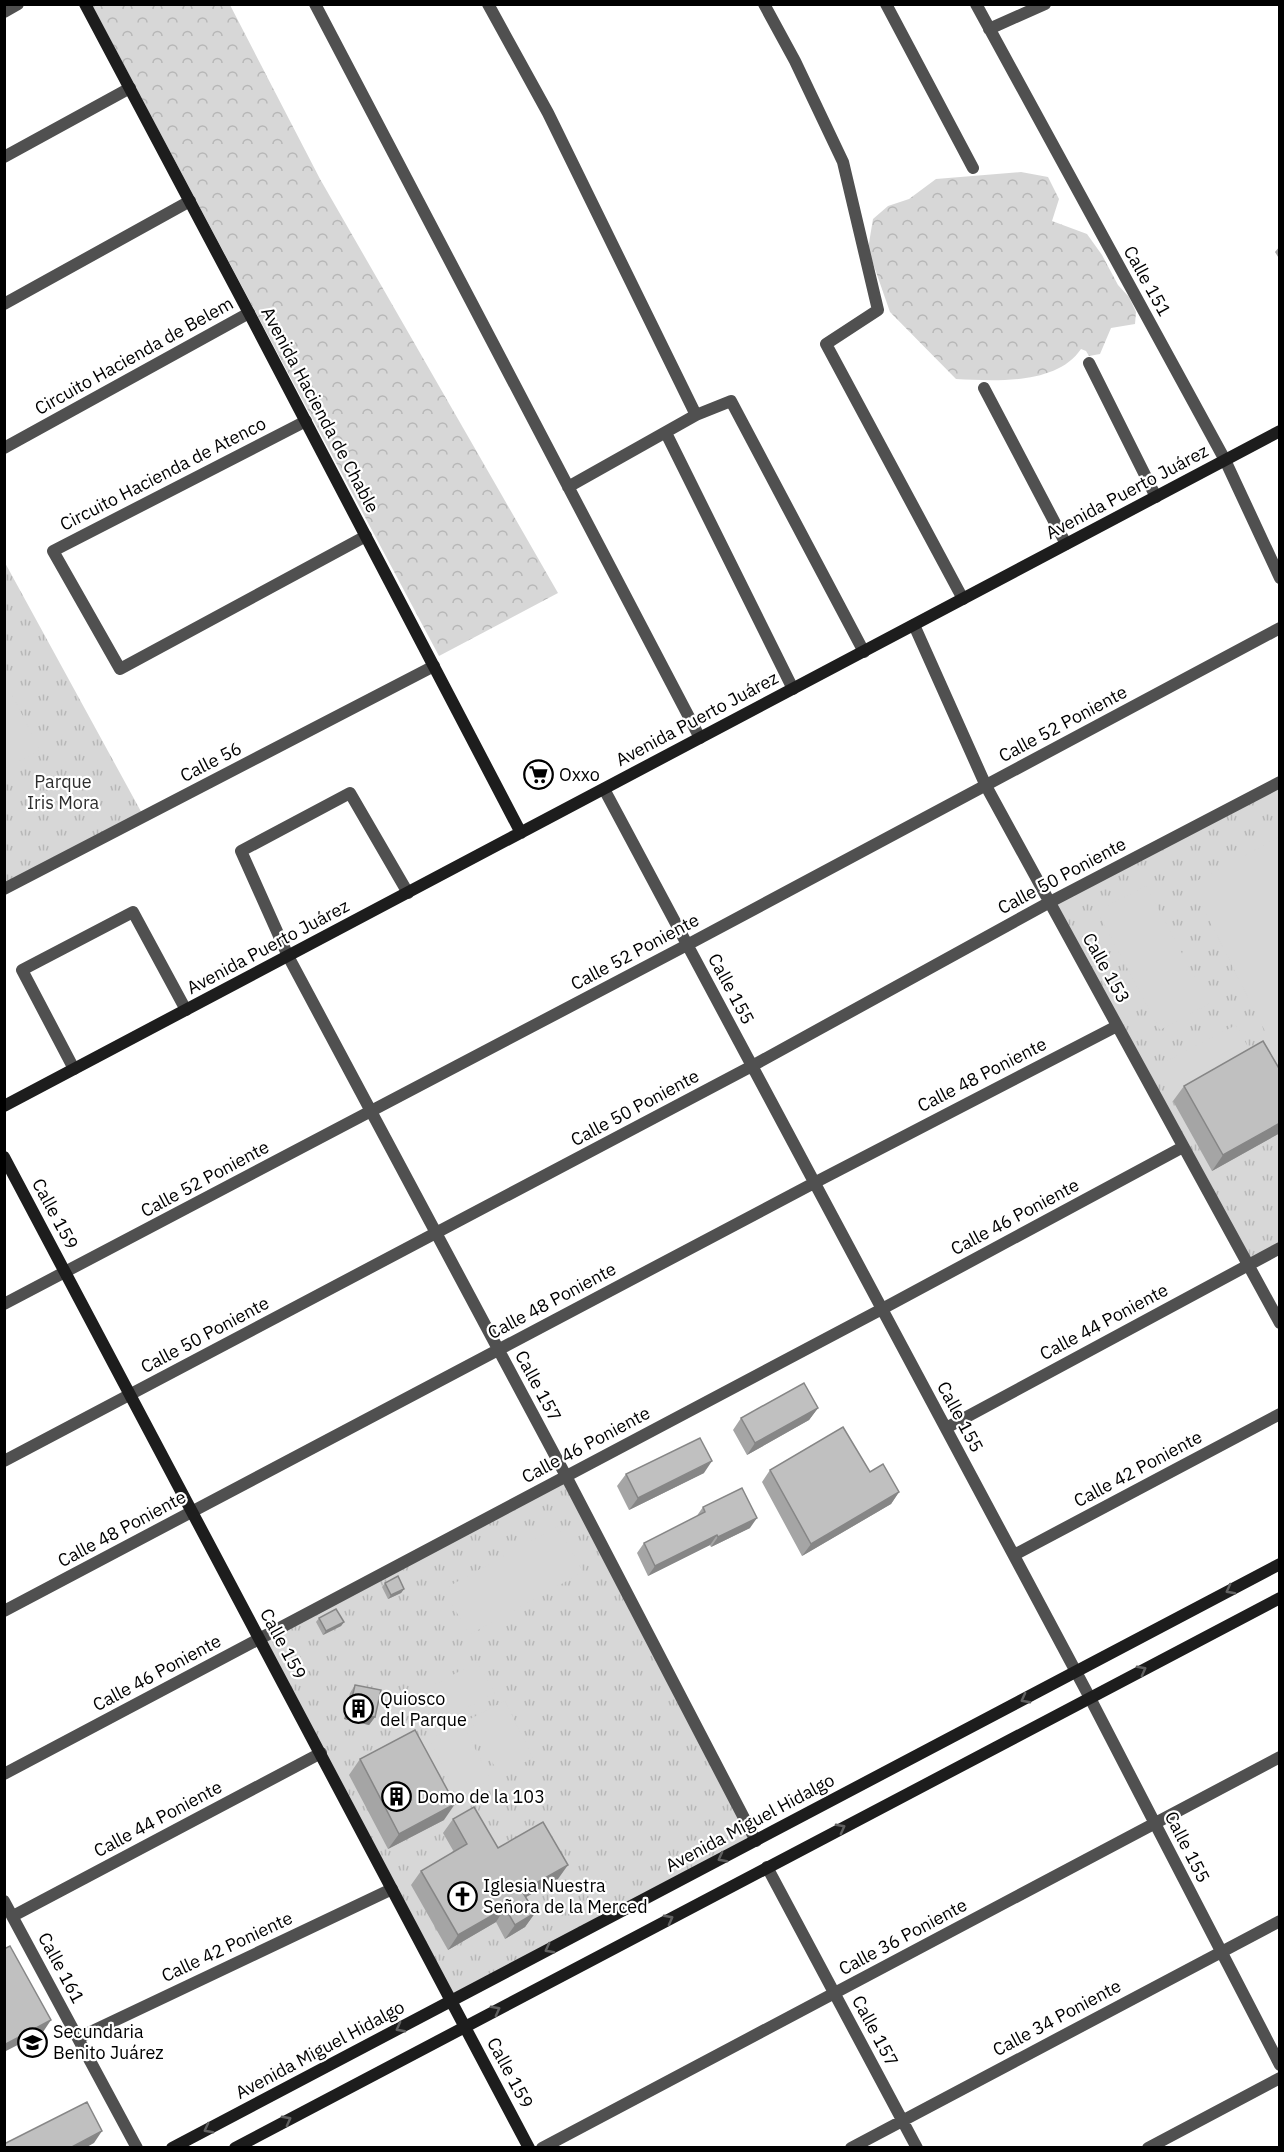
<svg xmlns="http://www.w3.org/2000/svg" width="1284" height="2152" viewBox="0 0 1284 2152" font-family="'IBM Plex Sans',sans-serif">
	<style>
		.forest { fill: url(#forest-crowns) }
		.park { fill: url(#park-tufts) }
		.pitch { fill: #d7d7d7 }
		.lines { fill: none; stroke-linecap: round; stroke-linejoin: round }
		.street { stroke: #505050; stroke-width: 12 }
		.secondary { stroke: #1d1d1d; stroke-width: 12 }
		.wall { fill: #a5a5a5 }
		.shaded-wall { fill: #868686 }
		.building { fill: #c0c0c0; stroke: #868686; stroke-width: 1.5 }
		.oneway { stroke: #616161 }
		.labels { text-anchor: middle; stroke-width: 4.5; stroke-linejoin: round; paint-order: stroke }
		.street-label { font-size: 18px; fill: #000; stroke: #fff }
		.poi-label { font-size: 18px; fill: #000; stroke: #fff; text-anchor: start }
		.park-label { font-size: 18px; fill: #2e2e2e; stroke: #fff }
	</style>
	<defs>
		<pattern id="forest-crowns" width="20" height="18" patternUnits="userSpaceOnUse" patternTransform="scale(1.5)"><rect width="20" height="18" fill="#d7d7d7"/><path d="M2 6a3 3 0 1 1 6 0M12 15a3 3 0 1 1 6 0" fill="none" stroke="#b7b7b7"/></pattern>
		<pattern id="park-tufts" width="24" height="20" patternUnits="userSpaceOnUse" patternTransform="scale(1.5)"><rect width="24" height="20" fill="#d7d7d7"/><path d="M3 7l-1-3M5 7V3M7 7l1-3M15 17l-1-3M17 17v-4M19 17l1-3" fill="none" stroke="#b7b7b7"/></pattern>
	</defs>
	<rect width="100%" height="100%" fill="#fff"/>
	<!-- forest -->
	<path class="forest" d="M 92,5 L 230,5 L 320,179 L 558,593 L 439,656 Z
		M 1021,172 L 1048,177 L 1059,199 L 1052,221 L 1087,234 L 1102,255 L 1118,285 L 1129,297 L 1136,312 L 1135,324 L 1111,328 L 1100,354 L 1089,356 L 1086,351 L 1081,349 C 1057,385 995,381 956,379 L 890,312 L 868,249 L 873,219 L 888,206 L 909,199 L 936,179 Z"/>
	<!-- park -->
	<path class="park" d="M 4,561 L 144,817 L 4,889 Z
		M 1279,787 L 1279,1244 L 1249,1260 L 1056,904 Z
		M 566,1478 L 755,1840 L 451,2000 L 260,1639 Z"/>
	<!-- pitch -->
	<path class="pitch" d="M 4,679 L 40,750 L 5,768 L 4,768 Z
		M 1279,837 L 1280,1044 L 1273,1047 L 1191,884 Z
		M 1146,886 L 1209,1004 L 1160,1030 L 1097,911 Z
		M 1236,1025 L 1253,1056 L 1179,1095 L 1163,1063 Z
		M 558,1526 L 583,1572 L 469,1635 L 444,1589 Z
		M 477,1662 L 495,1693 L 433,1726 L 415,1695 Z
		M 505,1701 L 533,1758 L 499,1775 L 470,1719 Z
		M 462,1723 L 491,1780 L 458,1796 L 429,1739 Z"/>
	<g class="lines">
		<!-- street -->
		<path class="street" d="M 315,4 L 700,738
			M 488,4 L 548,113 L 696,415
			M 764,4 L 795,61 L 843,162 L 878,310 L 826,344 L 963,599
			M 886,4 L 973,168
			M 976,4 L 1225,460 L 1280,578
			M 4,12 L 18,4
			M 989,29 L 1045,4
			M 4,157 L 130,88
			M 4,304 L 190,201
			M 1089,363 L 1156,497
			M 984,388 L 1066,544
			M 306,421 L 53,551 L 120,669 L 366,536
			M 666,433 L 793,689
			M 4,448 L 249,313
			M 568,487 L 696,415 L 731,401 L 864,652
			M 914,625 L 986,786 L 1280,1323
			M 604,789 L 1090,1698 L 1280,2065
			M 4,889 L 434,666
			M 408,893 L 350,793 L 241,851 L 288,956 L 566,1476 L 756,1841
			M 74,1069 L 22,970 L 133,912 L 186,1010
			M 4,1304 L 687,945 L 1280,628
			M 946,1428 L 1280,1248
			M 4,1461 L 752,1066 L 1050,902 L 1280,782
			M 1014,1555 L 1280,1414
			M 4,1611 L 814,1183 L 1117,1026
			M 4,1774 L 882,1309 L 1183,1147
			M 767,1867 L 917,2148
			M 4,1901 L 137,2148
			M 13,1916 L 321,1753
			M 78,2038 L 392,1889
			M 542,2148 L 1280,1757
			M 851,2148 L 1280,1921
			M 1148,2148 L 1280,2078"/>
		<!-- secondary -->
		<path class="secondary" d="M 85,4 L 249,313 L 521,833
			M 4,1106 L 1280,431
			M 4,1157 L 529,2148
			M 172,2148 L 1280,1564
			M 235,2148 L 1280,1598"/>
	</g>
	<!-- wall -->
	<path class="wall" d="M 1280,246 L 1280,260 L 1275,252 Z
		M 1280,1070 L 1280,1133 L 1212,1171 L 1173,1101 L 1184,1086 Z
		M 818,1408 L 809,1420 L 747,1455 L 733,1430 L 741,1418 Z
		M 770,1470 L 870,1472 L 899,1492 L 891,1504 L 802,1556 L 762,1482 Z
		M 704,1473 L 629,1510 L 617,1486 L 626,1474 Z
		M 703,1507 L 750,1528 L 711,1547 L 710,1545 L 648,1576 L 637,1553 L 644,1543 L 696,1517 Z
		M 385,1583 L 404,1589 L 401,1593 L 388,1599 L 382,1587 Z
		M 319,1618 L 344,1622 L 341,1626 L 323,1635 L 316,1622 Z
		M 355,1685 L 375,1717 L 369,1725 L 344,1719 L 350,1693 Z
		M 360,1759 L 444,1820 L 388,1849 L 349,1775 Z
		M 453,1819 L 498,1848 L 558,1879 L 526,1897 L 535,1913 L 525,1927 L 505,1939 L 496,1922 L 448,1950 L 411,1885 L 421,1871 L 454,1852 L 443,1833 Z"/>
	<!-- shaded-wall -->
	<path class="shaded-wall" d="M 1280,1123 L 1280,1133 L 1212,1171 L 1223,1155 Z
		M 818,1408 L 809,1420 L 747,1455 L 755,1443 Z
		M 712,1461 L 704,1473 L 629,1510 L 638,1498 Z
		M 899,1492 L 891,1504 L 802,1556 L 811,1544 Z
		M 757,1518 L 750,1528 L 711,1547 L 718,1537 Z
		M 717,1535 L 710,1545 L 648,1576 L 655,1566 Z
		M 404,1589 L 401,1593 L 388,1599 L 391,1595 Z
		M 344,1622 L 341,1626 L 323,1635 L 326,1631 Z
		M 349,1711 L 375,1717 L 369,1725 L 344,1719 Z
		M 455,1804 L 444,1820 L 388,1849 L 399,1834 Z
		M 568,1865 L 558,1879 L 512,1905 L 522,1891 Z
		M 505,1908 L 496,1922 L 448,1950 L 458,1935 Z
		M 535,1913 L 525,1927 L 505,1939 L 515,1925 Z
		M 51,2020 L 43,2032 L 4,2052 L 4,2045 Z
		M 102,2131 L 94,2143 L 85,2148 L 70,2148 Z"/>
	<!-- building -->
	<path class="building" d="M 1263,1041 L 1280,1070 L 1280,1123 L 1223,1155 L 1184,1086 Z
		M 804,1383 L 818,1408 L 755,1443 L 741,1418 Z
		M 843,1427 L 870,1472 L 883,1464 L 899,1492 L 811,1544 L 770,1470 Z
		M 700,1438 L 712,1461 L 638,1498 L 626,1474 Z
		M 742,1488 L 757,1518 L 718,1537 L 717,1535 L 655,1566 L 644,1543 L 705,1512 L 703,1507 Z
		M 398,1576 L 404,1589 L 391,1595 L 385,1583 Z
		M 336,1609 L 344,1622 L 326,1631 L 319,1618 Z
		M 355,1685 L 381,1690 L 375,1717 L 349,1711 Z
		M 415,1730 L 455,1804 L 399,1834 L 360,1759 Z
		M 474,1807 L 498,1848 L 543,1822 L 568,1865 L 522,1891 L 535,1913 L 515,1925 L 505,1908 L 458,1935 L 421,1871 L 467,1844 L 453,1819 Z
		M 10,1946 L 51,2020 L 4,2045 L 4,1949 Z
		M 87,2102 L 102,2131 L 70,2148 L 4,2148 L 4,2144 Z"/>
	<!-- one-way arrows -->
	<defs><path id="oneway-chevron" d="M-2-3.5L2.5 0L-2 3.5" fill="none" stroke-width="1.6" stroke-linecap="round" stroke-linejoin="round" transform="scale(1.5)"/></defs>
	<g class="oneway">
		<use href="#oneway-chevron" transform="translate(1230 1590) rotate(152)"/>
		<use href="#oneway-chevron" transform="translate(1142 1670) rotate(-28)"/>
		<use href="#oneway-chevron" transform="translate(1025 1699) rotate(152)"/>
		<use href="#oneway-chevron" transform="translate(841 1828) rotate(-28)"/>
		<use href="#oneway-chevron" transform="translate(722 1858) rotate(152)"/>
		<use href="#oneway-chevron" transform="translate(669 1919) rotate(-28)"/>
		<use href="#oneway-chevron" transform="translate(549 1949) rotate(152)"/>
		<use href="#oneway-chevron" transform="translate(496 2010) rotate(-28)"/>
		<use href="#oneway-chevron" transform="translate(400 2028) rotate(152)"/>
		<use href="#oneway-chevron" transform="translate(287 2120) rotate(-28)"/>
		<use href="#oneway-chevron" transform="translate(208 2129) rotate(152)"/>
	</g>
	<!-- icons -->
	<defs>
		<symbol id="supermarket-ring" viewBox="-11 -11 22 22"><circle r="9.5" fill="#fff" stroke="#000" stroke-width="1.5"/><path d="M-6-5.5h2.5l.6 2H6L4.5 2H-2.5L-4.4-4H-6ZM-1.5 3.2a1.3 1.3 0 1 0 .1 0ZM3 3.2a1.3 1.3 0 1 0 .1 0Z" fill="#000"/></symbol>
		<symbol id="building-ring" viewBox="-11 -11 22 22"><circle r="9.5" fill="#fff" stroke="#000" stroke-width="1.5"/><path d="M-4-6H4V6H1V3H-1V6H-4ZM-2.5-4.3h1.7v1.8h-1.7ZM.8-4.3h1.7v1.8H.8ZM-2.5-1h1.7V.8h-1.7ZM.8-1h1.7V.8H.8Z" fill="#000"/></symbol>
		<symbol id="church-ring" viewBox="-11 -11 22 22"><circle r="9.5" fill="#fff" stroke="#000" stroke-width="1.5"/><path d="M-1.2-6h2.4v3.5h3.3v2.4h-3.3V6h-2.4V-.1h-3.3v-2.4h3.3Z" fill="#000"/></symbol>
		<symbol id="school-ring" viewBox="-11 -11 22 22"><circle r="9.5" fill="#fff" stroke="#000" stroke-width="1.5"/><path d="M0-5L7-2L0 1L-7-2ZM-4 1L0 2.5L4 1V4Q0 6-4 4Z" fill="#000"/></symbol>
	</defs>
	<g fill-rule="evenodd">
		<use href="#supermarket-ring" x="522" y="758" width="33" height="33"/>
		<use href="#building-ring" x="342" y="1692" width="33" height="33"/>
		<use href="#building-ring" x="380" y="1780" width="33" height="33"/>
		<use href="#church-ring" x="446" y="1880" width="33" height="33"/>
		<use href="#school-ring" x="16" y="2026" width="33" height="33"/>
	</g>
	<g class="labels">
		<!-- street labels -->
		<g class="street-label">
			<text transform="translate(1147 281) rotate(61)" y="6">Calle 151</text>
			<text transform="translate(134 356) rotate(-29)" y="6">Circuito Hacienda de Belem</text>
			<text transform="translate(320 410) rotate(62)" y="6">Avenida Hacienda de Chable</text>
			<text transform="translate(163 474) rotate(-27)" y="6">Circuito Hacienda de Atenco</text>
			<text transform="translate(1127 492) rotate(-28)" y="6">Avenida Puerto Juárez</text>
			<text transform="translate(697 719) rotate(-28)" y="6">Avenida Puerto Juárez</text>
			<text transform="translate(1063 724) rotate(-28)" y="6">Calle 52 Poniente</text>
			<text transform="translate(211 762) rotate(-27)" y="6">Calle 56</text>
			<text transform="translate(1062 876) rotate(-28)" y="6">Calle 50 Poniente</text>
			<text transform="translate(268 947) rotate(-28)" y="6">Avenida Puerto Juárez</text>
			<text transform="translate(635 952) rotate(-28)" y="6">Calle 52 Poniente</text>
			<text transform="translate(1106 968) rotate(61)" y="6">Calle 153</text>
			<text transform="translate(731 989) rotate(62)" y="6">Calle 155</text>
			<text transform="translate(982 1075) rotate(-27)" y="6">Calle 48 Poniente</text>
			<text transform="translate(635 1108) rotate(-28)" y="6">Calle 50 Poniente</text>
			<text transform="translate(205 1179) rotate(-28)" y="6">Calle 52 Poniente</text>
			<text transform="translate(55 1214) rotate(62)" y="6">Calle 159</text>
			<text transform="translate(1015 1217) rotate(-28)" y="6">Calle 46 Poniente</text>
			<text transform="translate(552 1301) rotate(-28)" y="6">Calle 48 Poniente</text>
			<text transform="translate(1104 1322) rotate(-28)" y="6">Calle 44 Poniente</text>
			<text transform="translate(205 1335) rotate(-28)" y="6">Calle 50 Poniente</text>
			<text transform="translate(538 1386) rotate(62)" y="6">Calle 157</text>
			<text transform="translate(960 1417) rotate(62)" y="6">Calle 155</text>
			<text transform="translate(586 1445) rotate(-28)" y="6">Calle 46 Poniente</text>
			<text transform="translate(1138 1469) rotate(-28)" y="6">Calle 42 Poniente</text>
			<text transform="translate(122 1529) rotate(-28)" y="6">Calle 48 Poniente</text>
			<text transform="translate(283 1644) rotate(62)" y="6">Calle 159</text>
			<text transform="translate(157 1673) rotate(-28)" y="6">Calle 46 Poniente</text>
			<text transform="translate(158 1819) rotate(-28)" y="6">Calle 44 Poniente</text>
			<text transform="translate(750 1823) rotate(-28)" y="6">Avenida Miguel Hidalgo</text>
			<text transform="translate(1187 1847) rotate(63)" y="6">Calle 155</text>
			<text transform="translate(903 1937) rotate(-28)" y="6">Calle 36 Poniente</text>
			<text transform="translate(227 1947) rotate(-25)" y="6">Calle 42 Poniente</text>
			<text transform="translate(61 1968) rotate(62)" y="6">Calle 161</text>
			<text transform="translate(1057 2018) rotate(-28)" y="6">Calle 34 Poniente</text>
			<text transform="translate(875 2031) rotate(62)" y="6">Calle 157</text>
			<text transform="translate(320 2050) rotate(-28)" y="6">Avenida Miguel Hidalgo</text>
			<text transform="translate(510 2073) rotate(62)" y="6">Calle 159</text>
		</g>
		<!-- poi labels -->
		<g class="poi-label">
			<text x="559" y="781">Oxxo</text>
			<text x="380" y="1705">Quiosco<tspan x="380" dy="21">del Parque</tspan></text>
			<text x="417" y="1803">Domo de la 103</text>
			<text x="483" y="1892">Iglesia Nuestra<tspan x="483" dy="21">Señora de la Merced</tspan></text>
			<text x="53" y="2038">Secundaria<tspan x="53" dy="21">Benito Juárez</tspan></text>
		</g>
		<!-- park labels -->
		<g class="park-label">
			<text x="63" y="788">Parque<tspan x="63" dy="21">Iris Mora</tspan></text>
		</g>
	</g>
	<!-- border -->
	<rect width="1284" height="2152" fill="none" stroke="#000000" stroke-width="12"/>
</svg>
